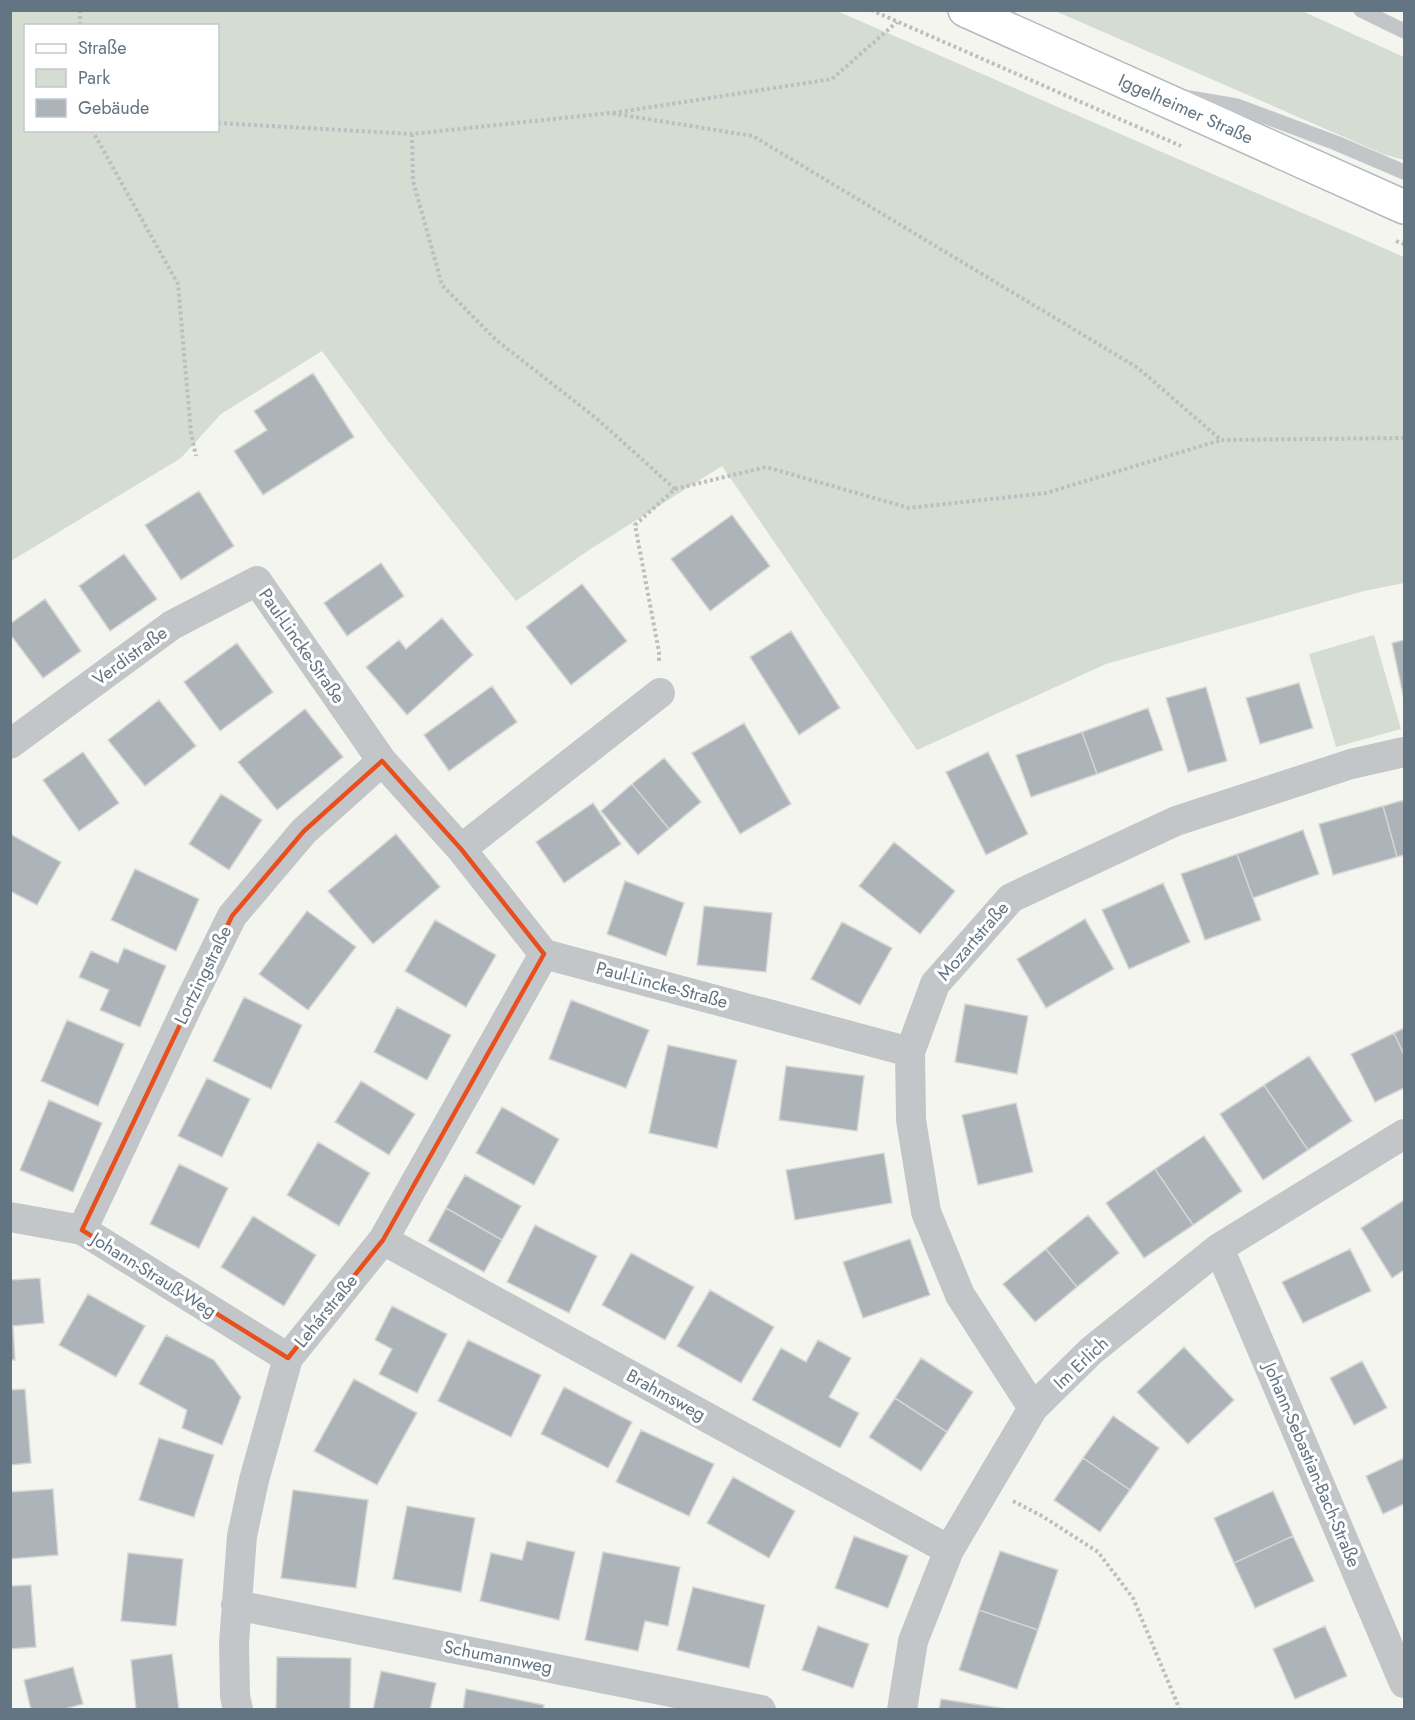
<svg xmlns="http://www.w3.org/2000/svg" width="1415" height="1720" viewBox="0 0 1415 1720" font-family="Jost,sans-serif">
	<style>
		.green { fill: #d5dcd1; fill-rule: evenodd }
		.building { fill: #adb4b9; stroke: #d6d6d3; stroke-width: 1.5 }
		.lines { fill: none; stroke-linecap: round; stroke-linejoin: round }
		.secondary-casing { stroke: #b4b9be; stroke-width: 36 }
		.path { stroke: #bcbec0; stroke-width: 4; stroke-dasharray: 3 3; stroke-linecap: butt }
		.lane { stroke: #c2c6c9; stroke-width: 15 }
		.street { stroke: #c2c6c9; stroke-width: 30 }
		.secondary { stroke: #fff; stroke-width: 33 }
		.marked { fill: none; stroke: #e84f1d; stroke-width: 4.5; stroke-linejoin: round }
		.labels { text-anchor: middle; stroke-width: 6; stroke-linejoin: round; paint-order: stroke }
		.street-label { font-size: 18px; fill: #637483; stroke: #fff }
	</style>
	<rect width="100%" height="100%" fill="#f5f5f0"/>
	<!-- green -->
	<path class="green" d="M 11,10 L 837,11 L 1404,257 L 1404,583 L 1364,591 L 1106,664 L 917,750 L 722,466 L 589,550 L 516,601 L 388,441 L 322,351 L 221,414 L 181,458 L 11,561 ZM 26,26 L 218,26 L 218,130 L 26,130 Z
		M 1055,11 L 1302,11 L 1404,57 L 1404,160 L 1383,154 Z
		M 1374,635 L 1401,729 L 1336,747 L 1309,654 Z"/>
	<!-- building -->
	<path class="building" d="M 313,373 L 354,437 L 263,495 L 234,451 L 267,430 L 254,411 Z
		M 199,491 L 234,546 L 181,580 L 145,525 Z
		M 732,515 L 770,566 L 710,611 L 671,559 Z
		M 124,554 L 157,599 L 110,631 L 79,586 Z
		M 381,563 L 404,596 L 347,636 L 324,603 Z
		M 582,584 L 627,641 L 571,685 L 526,627 Z
		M 45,599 L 81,651 L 43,678 L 10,634 L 10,624 Z
		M 442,618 L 473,655 L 407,715 L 366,667 L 399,640 L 406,649 Z
		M 791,631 L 840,708 L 799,735 L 750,657 Z
		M 1404,640 L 1404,700 L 1392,643 Z
		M 237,643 L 273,692 L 220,731 L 184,682 Z
		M 1299,683 L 1313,728 L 1260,744 L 1246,698 Z
		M 492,686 L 517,722 L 449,771 L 424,735 Z
		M 1206,687 L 1227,761 L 1188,772 L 1166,698 Z
		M 159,700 L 196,746 L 145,786 L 108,740 Z
		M 1148,708 L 1163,750 L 1097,774 L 1082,732 Z
		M 305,709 L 343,757 L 277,810 L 238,762 Z
		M 744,723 L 791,804 L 740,834 L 692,753 Z
		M 1082,732 L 1097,774 L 1031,797 L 1016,755 Z
		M 83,752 L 119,803 L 79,831 L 43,780 Z
		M 988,752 L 1028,834 L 986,855 L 946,772 Z
		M 664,758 L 701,802 L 669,829 L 632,784 Z
		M 632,784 L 669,829 L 638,855 L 601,811 Z
		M 221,794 L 262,820 L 229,870 L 189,844 Z
		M 1404,800 L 1404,855 L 1397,857 L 1383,806 Z
		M 593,803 L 621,844 L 564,883 L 536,842 Z
		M 1383,806 L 1397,857 L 1333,875 L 1319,824 Z
		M 1303,830 L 1319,874 L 1253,898 L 1237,854 Z
		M 10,834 L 61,862 L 37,905 L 10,891 Z
		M 396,834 L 440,887 L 373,944 L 328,891 Z
		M 894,842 L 955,891 L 920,934 L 859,886 Z
		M 1237,854 L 1261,920 L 1205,940 L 1181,874 Z
		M 135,869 L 199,899 L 176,951 L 111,920 Z
		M 625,881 L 684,903 L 666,956 L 607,934 Z
		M 1163,883 L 1190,942 L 1129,969 L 1102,910 Z
		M 704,906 L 772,913 L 766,972 L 697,965 Z
		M 307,911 L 356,947 L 308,1010 L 259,974 Z
		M 1085,919 L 1114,969 L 1046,1008 L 1017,959 Z
		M 435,920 L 496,955 L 466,1007 L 405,971 Z
		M 842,922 L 892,948 L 860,1005 L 811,979 Z
		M 124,948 L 166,966 L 140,1027 L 100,1010 L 109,990 L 79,977 L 91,951 L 118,963 Z
		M 244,997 L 302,1025 L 271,1089 L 213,1061 Z
		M 571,1000 L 649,1030 L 626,1088 L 549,1059 Z
		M 965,1004 L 1028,1016 L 1017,1074 L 955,1062 Z
		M 397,1007 L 451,1035 L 427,1080 L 374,1052 Z
		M 67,1020 L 124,1044 L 98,1106 L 41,1081 Z
		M 1404,1028 L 1404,1055 L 1394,1033 Z
		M 1394,1033 L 1404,1055 L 1404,1088 L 1375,1102 L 1351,1054 Z
		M 668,1045 L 737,1060 L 717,1148 L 649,1133 Z
		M 1309,1056 L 1352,1121 L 1308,1150 L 1264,1085 Z
		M 786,1066 L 864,1076 L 857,1131 L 779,1120 Z
		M 207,1078 L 250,1099 L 222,1157 L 178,1136 Z
		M 361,1081 L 415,1114 L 389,1155 L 335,1122 Z
		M 1264,1085 L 1308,1150 L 1263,1180 L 1220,1114 Z
		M 49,1100 L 102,1123 L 73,1192 L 20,1170 Z
		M 1016,1103 L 1033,1172 L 978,1185 L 962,1115 Z
		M 502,1107 L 559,1139 L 534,1185 L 476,1153 Z
		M 1204,1136 L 1242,1191 L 1193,1225 L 1155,1169 Z
		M 318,1142 L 370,1173 L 339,1226 L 287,1195 Z
		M 884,1153 L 892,1203 L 795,1220 L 786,1170 Z
		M 179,1164 L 228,1188 L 199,1248 L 150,1224 Z
		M 1155,1169 L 1193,1225 L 1144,1258 L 1106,1203 Z
		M 465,1175 L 521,1206 L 502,1240 L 446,1208 Z
		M 1404,1200 L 1404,1270 L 1392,1278 L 1361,1228 Z
		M 446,1208 L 502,1240 L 484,1272 L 428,1241 Z
		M 1088,1215 L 1119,1253 L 1077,1287 L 1046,1249 Z
		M 253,1216 L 316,1255 L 284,1306 L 221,1267 Z
		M 535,1225 L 597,1256 L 569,1313 L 507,1282 Z
		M 910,1239 L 930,1295 L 863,1318 L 843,1262 Z
		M 1046,1249 L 1077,1287 L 1035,1322 L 1003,1284 Z
		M 1350,1249 L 1371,1291 L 1303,1323 L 1282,1282 Z
		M 631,1253 L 694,1287 L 665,1340 L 602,1305 Z
		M 40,1278 L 44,1323 L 13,1326 L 15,1360 L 10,1360 L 10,1280 Z
		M 710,1290 L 774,1327 L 741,1383 L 677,1346 Z
		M 88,1294 L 145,1326 L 116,1377 L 59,1345 Z
		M 392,1306 L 447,1334 L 417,1393 L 379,1374 L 392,1349 L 375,1340 Z
		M 166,1335 L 214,1360 L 241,1397 L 222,1445 L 182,1428 L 187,1410 L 139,1384 Z
		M 468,1340 L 541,1375 L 511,1437 L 438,1401 Z
		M 818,1340 L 851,1358 L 829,1397 L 859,1413 L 840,1448 L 752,1400 L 781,1348 L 806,1362 Z
		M 1184,1347 L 1234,1400 L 1188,1444 L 1137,1392 Z
		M 921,1358 L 973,1392 L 947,1432 L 895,1398 Z
		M 1362,1361 L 1387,1408 L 1354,1425 L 1330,1378 Z
		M 354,1379 L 417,1413 L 377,1485 L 314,1451 Z
		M 564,1387 L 632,1422 L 608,1468 L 541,1434 Z
		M 25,1389 L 31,1463 L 10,1465 L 10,1390 Z
		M 895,1398 L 947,1432 L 921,1471 L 869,1437 Z
		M 1113,1416 L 1159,1448 L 1130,1490 L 1083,1458 Z
		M 641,1430 L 714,1464 L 689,1516 L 616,1482 Z
		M 159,1438 L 214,1455 L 194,1517 L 139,1500 Z
		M 1083,1458 L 1130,1490 L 1100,1532 L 1054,1500 Z
		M 1404,1458 L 1404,1504 L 1383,1514 L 1366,1476 Z
		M 733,1477 L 795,1511 L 769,1558 L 707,1523 Z
		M 53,1489 L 58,1555 L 10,1559 L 10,1492 Z
		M 293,1490 L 368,1500 L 356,1588 L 281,1578 Z
		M 1273,1491 L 1293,1536 L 1234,1563 L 1214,1518 Z
		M 407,1506 L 475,1518 L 461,1592 L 393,1579 Z
		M 854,1536 L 908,1556 L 888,1608 L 835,1588 Z
		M 1293,1536 L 1314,1581 L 1255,1608 L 1234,1563 Z
		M 527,1541 L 575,1552 L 559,1620 L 480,1601 L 491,1553 L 522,1560 Z
		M 1000,1551 L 1058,1570 L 1038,1630 L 979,1610 Z
		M 603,1552 L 680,1567 L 668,1626 L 645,1621 L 638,1651 L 585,1640 Z
		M 128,1553 L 183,1559 L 176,1626 L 121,1621 Z
		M 31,1585 L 36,1647 L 10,1649 L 10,1586 Z
		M 693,1587 L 765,1605 L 749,1668 L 677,1650 Z
		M 979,1610 L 1038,1630 L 1017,1689 L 959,1670 Z
		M 818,1626 L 869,1644 L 853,1688 L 802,1670 Z
		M 1325,1626 L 1347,1676 L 1295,1699 L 1273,1649 Z
		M 172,1654 L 179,1710 L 136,1710 L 131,1660 Z
		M 277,1657 L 351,1658 L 350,1710 L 276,1709 Z
		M 73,1667 L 83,1704 L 61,1710 L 31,1710 L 24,1680 Z
		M 381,1671 L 436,1683 L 430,1710 L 373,1710 Z
		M 466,1689 L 544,1705 L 543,1710 L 463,1710 Z
		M 941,1699 L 1013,1710 L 939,1710 Z"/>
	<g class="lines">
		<defs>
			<g id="secondary">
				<path id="s1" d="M 965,10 L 1404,207"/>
			</g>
		</defs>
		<!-- secondary casing -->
		<use href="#secondary" class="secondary-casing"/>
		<!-- path -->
		<path class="path" d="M 80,10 L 80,26
			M 871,10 L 1181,146
			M 613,113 L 832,79 L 897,22
			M 218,123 L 412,134 L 610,113 L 753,136 L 1138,368 L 1221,440 L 1404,438
			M 92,130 L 178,284 L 191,433 L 196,456
			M 412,134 L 413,181 L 442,285 L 496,340 L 596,418 L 675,489 L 635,525 L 659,652 L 659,663
			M 1396,241 L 1404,244
			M 675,489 L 766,467 L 909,508 L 1046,493 L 1221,440
			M 1013,1501 L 1042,1516 L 1098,1552 L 1133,1598 L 1180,1710"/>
		<!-- lane -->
		<path class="lane" d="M 1361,10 L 1404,31
			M 1190,98 L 1237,106 L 1336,143 L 1404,172"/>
		<!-- street -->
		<path class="street" d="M 10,744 L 172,625 L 257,581 L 382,761 L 461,849 L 544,954 L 910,1052
			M 461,849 L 660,693
			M 10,1217 L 82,1230 L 288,1358
			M 82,1230 L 189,1003 L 232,916 L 304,831 L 382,761
			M 383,1240 L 949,1550
			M 1219,1248 L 1404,1683
			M 1033,1408 L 960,1295 L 926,1212 L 911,1120 L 910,1052 L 935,984 L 1011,898 L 1176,821 L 1351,764 L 1404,752
			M 236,1605 L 761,1710
			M 238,1710 L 235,1696 L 234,1643 L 242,1536 L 254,1480 L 288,1358 L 383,1240 L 544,954
			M 902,1710 L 913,1641 L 949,1550 L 1033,1408 L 1091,1351 L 1219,1248 L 1404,1134"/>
		<!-- secondary -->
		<use href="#secondary" class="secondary"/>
	</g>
	<!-- marked area -->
	<path class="marked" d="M 382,761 L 461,849 L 544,954 L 383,1240 L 288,1358 L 82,1230 L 232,916 L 304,831 Z"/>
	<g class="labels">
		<!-- street labels -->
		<g class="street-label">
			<text dy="6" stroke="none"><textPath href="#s1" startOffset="242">Iggelheimer Straße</textPath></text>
			<text transform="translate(302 646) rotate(55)" y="6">Paul-Lincke-Straße</text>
			<text transform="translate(130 656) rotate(-36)" y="6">Verdistraße</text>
			<text transform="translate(973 941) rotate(-49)" y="6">Mozartstraße</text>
			<text transform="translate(203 975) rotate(-64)" y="6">Lortzingstraße</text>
			<text transform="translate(662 985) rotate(15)" y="6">Paul-Lincke-Straße</text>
			<text transform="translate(154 1275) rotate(32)" y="6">Johann-Strauß-Weg</text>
			<text transform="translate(326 1311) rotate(-51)" y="6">Lehárstraße</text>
			<text transform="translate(1081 1363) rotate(-43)" y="6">Im Erlich</text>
			<text transform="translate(666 1395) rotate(29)" y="6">Brahmsweg</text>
			<text transform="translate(1312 1465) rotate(67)" y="6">Johann-Sebastian-Bach-Straße</text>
			<text transform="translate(498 1657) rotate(11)" y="6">Schumannweg</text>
		</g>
	</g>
	<!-- border -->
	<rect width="1415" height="1720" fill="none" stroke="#637483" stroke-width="24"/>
	<!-- legend -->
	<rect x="24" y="24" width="195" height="108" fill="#ffffff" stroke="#c1c7cd" stroke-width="1.5"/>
	<rect x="36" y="44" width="30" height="9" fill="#ffffff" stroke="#c1c7cd" stroke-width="1.5"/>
	<text x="78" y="54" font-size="18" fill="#637483">Straße</text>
	<rect x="36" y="69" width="30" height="18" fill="#d5dcd1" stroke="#c1c7cd" stroke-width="1.5"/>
	<text x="78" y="84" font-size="18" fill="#637483">Park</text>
	<rect x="36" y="99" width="30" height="18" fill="#adb4b9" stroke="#c1c7cd" stroke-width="1.5"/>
	<text x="78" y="114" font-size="18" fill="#637483">Gebäude</text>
</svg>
